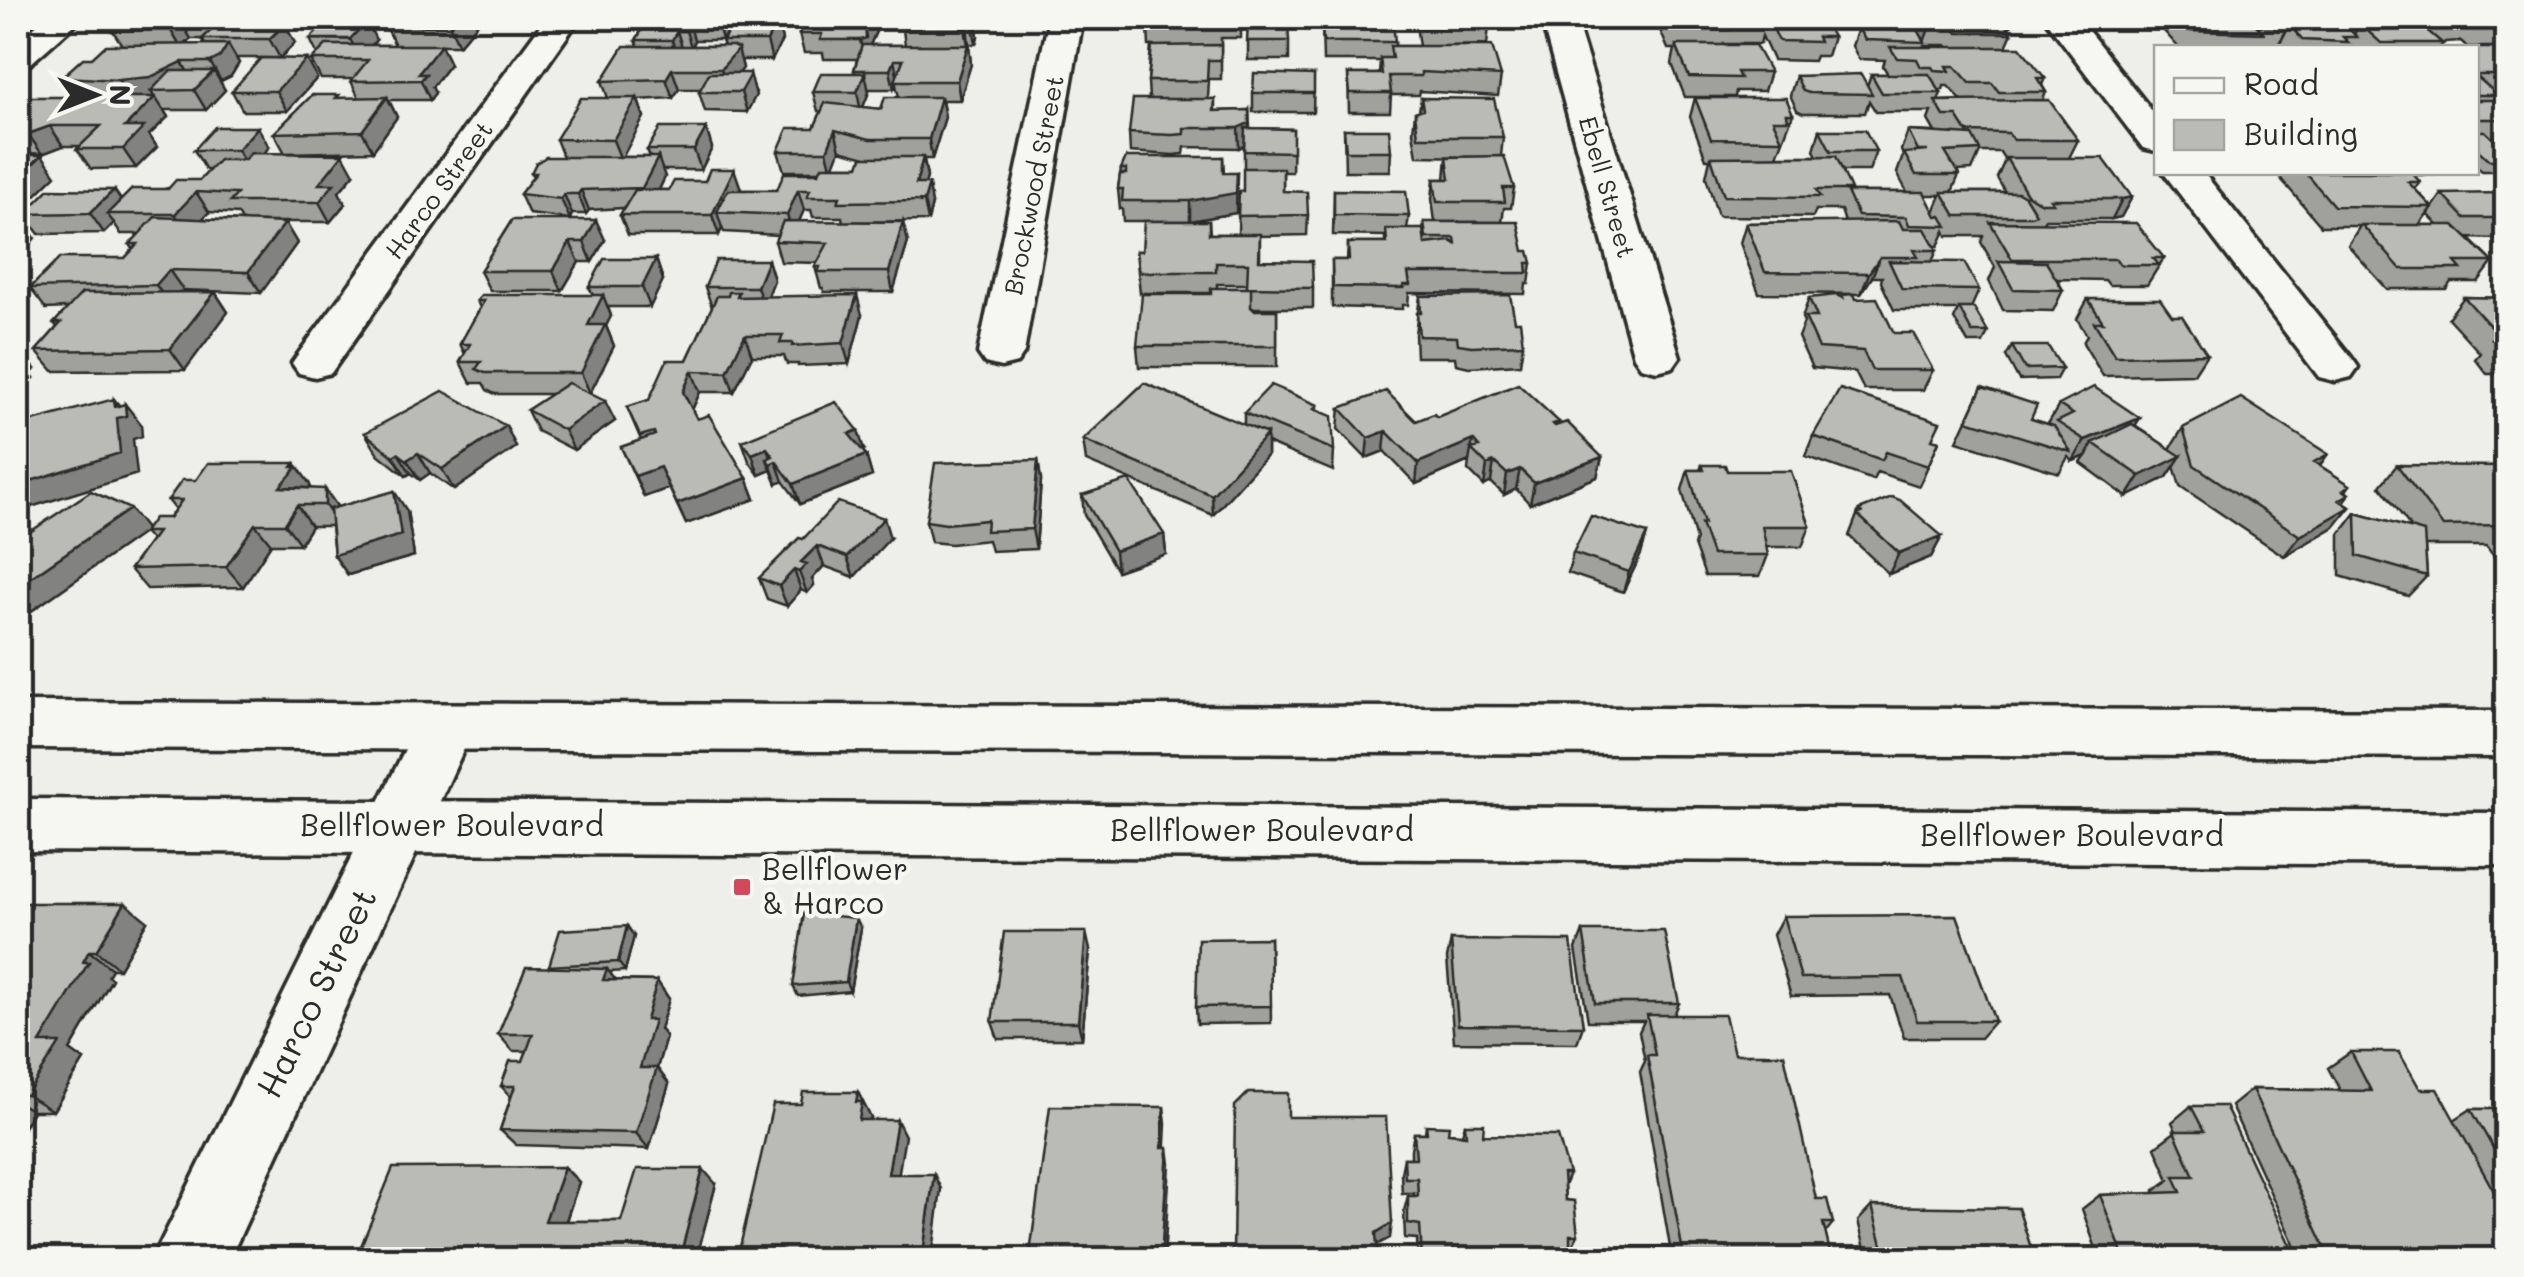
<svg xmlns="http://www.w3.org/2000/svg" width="2524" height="1277" viewBox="0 0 2524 1277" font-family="Mali,sans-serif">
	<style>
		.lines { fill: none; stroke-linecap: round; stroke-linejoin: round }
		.minor-casing { stroke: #2b2b2b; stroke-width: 7 }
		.major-casing { stroke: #2b2b2b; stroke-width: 7 }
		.minor { fill: #f6f6f2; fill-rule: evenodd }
		.major { fill: #f6f6f2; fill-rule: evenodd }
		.wall { fill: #a0a09d; stroke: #2b2b2b; stroke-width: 2.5; fill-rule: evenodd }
		.shaded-wall { fill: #828280; stroke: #2b2b2b; stroke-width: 2.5 }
		.building { fill: #babab7; stroke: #2b2b2b; stroke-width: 2.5 }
		.poi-dot { fill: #d1495b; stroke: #f6f6f2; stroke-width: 4 }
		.labels { text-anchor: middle; stroke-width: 9; stroke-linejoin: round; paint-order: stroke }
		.far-street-label { font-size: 25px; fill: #2b2b2b; stroke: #f6f6f2 }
		.street-label { font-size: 30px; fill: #2b2b2b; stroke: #f6f6f2 }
		.poi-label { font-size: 30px; fill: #2b2b2b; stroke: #f6f6f2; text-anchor: start }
		.near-street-label { font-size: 35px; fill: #2b2b2b; stroke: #f6f6f2 }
	</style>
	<rect width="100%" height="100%" fill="#eeeeea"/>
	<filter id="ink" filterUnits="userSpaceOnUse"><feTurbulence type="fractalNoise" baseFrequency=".01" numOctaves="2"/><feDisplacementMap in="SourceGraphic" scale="20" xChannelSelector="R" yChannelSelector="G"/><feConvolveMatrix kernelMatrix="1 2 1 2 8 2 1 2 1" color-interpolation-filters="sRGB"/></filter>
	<g filter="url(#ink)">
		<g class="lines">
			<defs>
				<path id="minor" d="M 45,18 L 82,18 L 30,64 L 18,67 L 18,40 Z
					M 546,18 L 580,18 L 331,373 L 315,377 L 299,373 L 292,363 L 299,353 Z
					M 1049,18 L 1083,18 L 1024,353 L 1017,363 L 1001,367 L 985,363 L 978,353 Z
					M 1541,18 L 1575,18 L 1680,357 L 1673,367 L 1657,371 L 1641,367 L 1634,357 Z
					M 2044,18 L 2078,18 L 2156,116 L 2156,151 L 2143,148 Z
					M 2163,172 L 2203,172 L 2351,357 L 2358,367 L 2351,377 L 2335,381 L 2319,377 Z
					M 445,704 L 466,711 L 474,727 L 229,1260 L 152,1260 L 424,711 Z"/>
				<path id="major" d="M 18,702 L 2506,711 L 2506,757 L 18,748 Z
					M 18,799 L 2506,813 L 2506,865 L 18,851 Z"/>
			</defs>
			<!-- minor casing -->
			<use href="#minor" class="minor-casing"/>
			<!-- major casing -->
			<use href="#major" class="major-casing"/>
			<!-- minor -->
			<use href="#minor" class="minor"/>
			<!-- major -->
			<use href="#major" class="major"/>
		</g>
		<!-- wall -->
		<path class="wall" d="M 127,18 L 240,18 L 238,20 L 266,20 L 268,24 L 295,43 L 280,58 L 236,58 L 239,63 L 231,76 L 220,81 L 225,90 L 206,110 L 164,110 L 168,117 L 149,135 L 157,147 L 136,168 L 91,169 L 77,149 L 80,146 L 63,146 L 42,154 L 18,152 L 18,108 L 90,97 L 75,96 L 62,77 L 92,58 L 122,45 L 113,31 ZM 191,39 L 202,39 L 205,44 L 185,45 Z
			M 388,18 L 482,18 L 459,45 L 441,45 L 450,64 L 432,87 L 435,93 L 430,100 L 389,100 L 397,117 L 373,151 L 285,153 L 274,133 L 340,98 L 359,98 L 351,81 L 352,79 L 321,79 L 311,60 L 317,54 L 310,39 L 376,40 L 372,45 L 395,45 L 386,26 L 390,22 Z
			M 642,18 L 789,18 L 783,29 L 779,29 L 782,40 L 772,60 L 741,60 L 743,68 L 739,73 L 756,92 L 747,112 L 705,111 L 699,92 L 701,89 L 679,89 L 673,98 L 638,100 L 644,117 L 622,157 L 650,157 L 647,150 L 706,128 L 712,148 L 701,170 L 662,170 L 665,177 L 659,190 L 669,190 L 705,181 L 734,169 L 740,190 L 777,190 L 819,173 L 820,171 L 784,171 L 778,151 L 814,128 L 821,112 L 818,111 L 813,92 L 855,73 L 854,70 L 857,59 L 824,59 L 823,53 L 804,53 L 799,34 L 814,23 L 817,18 L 875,18 L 877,29 L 870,45 L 905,45 L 903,30 L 907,18 L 977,18 L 976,23 L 978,36 L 976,44 L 970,44 L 969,48 L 971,64 L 960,100 L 942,100 L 945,117 L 932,159 L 924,159 L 927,177 L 925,184 L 932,204 L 928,221 L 847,222 L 908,242 L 893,292 L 824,292 L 823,288 L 821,288 L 815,267 L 818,263 L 781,262 L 775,241 L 778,235 L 724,232 L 722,228 L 719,235 L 628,235 L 620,215 L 624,208 L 589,210 L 586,214 L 572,214 L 570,219 L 529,214 L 520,194 L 533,177 L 531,173 L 563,157 L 556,139 L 608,98 L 602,81 L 638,46 L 636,40 L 643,28 L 640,20 ZM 694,40 L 722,40 L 724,46 L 693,46 ZM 896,85 L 899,97 L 881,109 L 863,107 L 869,92 L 868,89 L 894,89 ZM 840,150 L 866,157 L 859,166 L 833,166 ZM 804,210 L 811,210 L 813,217 L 842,217 L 843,222 L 799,221 Z
			M 1241,18 L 1241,38 L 1221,38 L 1221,79 L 1209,79 L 1208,99 L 1215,99 L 1215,111 L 1249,110 L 1250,128 L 1293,129 L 1292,172 L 1283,172 L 1283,191 L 1308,215 L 1307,235 L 1260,236 L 1260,260 L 1313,288 L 1313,308 L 1252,308 L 1254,310 L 1277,310 L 1277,367 L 1139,367 L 1137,346 L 1211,293 L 1140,293 L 1136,251 L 1142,251 L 1209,221 L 1210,234 L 1238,234 L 1239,191 L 1243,191 L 1244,168 L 1244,145 L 1239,148 L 1185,147 L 1184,154 L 1173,155 L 1130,152 L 1129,133 L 1149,99 L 1148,81 L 1151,46 L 1149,46 L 1148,28 ZM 1217,284 L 1247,284 L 1247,288 L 1217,288 Z
			M 1418,18 L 1486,18 L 1489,26 L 1487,45 L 1453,46 L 1501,76 L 1498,96 L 1420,91 L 1419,95 L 1391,95 L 1390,112 L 1349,112 L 1348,74 L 1379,74 L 1380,61 L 1323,61 L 1322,23 L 1395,42 L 1395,46 L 1419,46 L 1417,32 Z
			M 1655,18 L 1792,18 L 1833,37 L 1827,56 L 1815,56 L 1813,61 L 1773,60 L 1762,36 L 1760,44 L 1726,44 L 1770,72 L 1764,91 L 1736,91 L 1735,97 L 1685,97 L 1672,64 L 1675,49 L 1668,49 Z
			M 1861,18 L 2003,18 L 2012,33 L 2006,47 L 2045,78 L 2042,85 L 2046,92 L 2043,100 L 2078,140 L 2069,158 L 2132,197 L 2121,217 L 2112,219 L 2045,219 L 2043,222 L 2164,258 L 2147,285 L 2109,285 L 2105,280 L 2057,279 L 2063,290 L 2053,311 L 2003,310 L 1989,281 L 1995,267 L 1981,242 L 1983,236 L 1947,236 L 1945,231 L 1938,246 L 1934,246 L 1937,250 L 1932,262 L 1979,290 L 1971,308 L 1988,332 L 1983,343 L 1968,343 L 1954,319 L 1958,310 L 1894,310 L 1881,282 L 1882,277 L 1872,277 L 1861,294 L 1759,293 L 1740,243 L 1746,223 L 1845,222 L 1841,210 L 1816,210 L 1813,217 L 1718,216 L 1706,177 L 1710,159 L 1706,159 L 1690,117 L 1695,98 L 1793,114 L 1777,156 L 1817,156 L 1814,150 L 1820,130 L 1876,151 L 1869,171 L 1842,171 L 1851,192 L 1907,192 L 1897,173 L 1903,156 L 1901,150 L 1908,131 L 1935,132 L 1928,120 L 1931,112 L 1876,112 L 1869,101 L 1865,113 L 1803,113 L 1797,110 L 1790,95 L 1796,76 L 1867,86 L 1871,74 L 1888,74 L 1883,66 L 1885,60 L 1859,59 L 1852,46 L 1858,28 L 1861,28 L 1859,24 ZM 1924,45 L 1946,45 L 1948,47 L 1924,47 ZM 1944,86 L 1948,86 L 1961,100 L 1938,101 L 1941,93 L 1939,90 L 1943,90 ZM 1980,152 L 2000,152 L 2005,160 L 1997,178 L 2005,192 L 1952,192 L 1959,175 L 1956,171 L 1972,170 ZM 1925,195 L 1941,195 L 1934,212 Z
			M 2161,18 L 2280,18 L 2289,26 L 2278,45 L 2256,45 L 2255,47 L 2265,48 L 2179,48 L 2164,31 L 2167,25 Z
			M 2387,18 L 2506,18 L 2506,47 L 2467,47 L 2461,41 L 2445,42 L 2439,48 L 2354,48 L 2352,46 L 2351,48 L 2283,48 L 2280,43 L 2290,24 L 2354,34 L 2360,24 L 2383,24 Z
			M 1248,23 L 1289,41 L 1289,60 L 1248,60 Z
			M 2476,48 L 2506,48 L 2506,99 L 2501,94 L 2498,94 L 2495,100 L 2506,100 L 2506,171 L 2482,171 L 2476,166 Z
			M 307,59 L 317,78 L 287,111 L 243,111 L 232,91 Z
			M 1314,75 L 1313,112 L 1253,112 L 1253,93 Z
			M 1421,98 L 1503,137 L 1501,156 L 1514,188 L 1511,208 L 1504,208 L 1502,222 L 1435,222 L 1432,199 L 1434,179 L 1445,179 L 1447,157 L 1473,157 L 1417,156 L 1413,132 L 1415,112 L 1419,111 Z
			M 1344,129 L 1391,151 L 1390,171 L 1345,171 Z
			M 269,147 L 264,153 L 354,174 L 339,192 L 345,204 L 330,222 L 254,222 L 297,243 L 261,293 L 183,290 L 182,292 L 215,292 L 228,312 L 185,370 L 53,371 L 36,351 L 57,327 L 54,323 L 68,308 L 46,309 L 30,288 L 125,258 L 133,249 L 130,244 L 140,234 L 121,234 L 114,223 L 104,233 L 39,234 L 24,214 L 114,190 L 121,200 L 200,180 L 210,170 L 206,170 L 194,150 ZM 209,212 L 238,214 L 242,221 L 202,219 Z
			M 1223,157 L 1224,173 L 1236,213 L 1190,221 L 1123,221 L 1122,209 L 1120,209 L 1118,189 L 1121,169 Z
			M 2285,172 L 2437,172 L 2435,175 L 2413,175 L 2420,182 L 2415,189 L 2432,207 L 2419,225 L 2438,225 L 2428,214 L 2442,194 L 2506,197 L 2506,228 L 2497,239 L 2469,238 L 2493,262 L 2478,282 L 2451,282 L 2446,289 L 2387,289 L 2348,245 L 2360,226 L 2321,226 L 2281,179 Z
			M 1334,190 L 1409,216 L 1407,229 L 1423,233 L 1424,222 L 1524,251 L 1532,263 L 1529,284 L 1526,284 L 1525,294 L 1409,293 L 1408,305 L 1402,305 L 1402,309 L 1332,307 L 1332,260 L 1347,260 L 1348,243 L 1385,243 L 1385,236 L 1333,235 Z
			M 512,220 L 605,240 L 592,262 L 579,262 L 562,291 L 490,291 L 480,271 Z
			M 656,259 L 663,280 L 650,307 L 608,307 L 611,316 L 606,326 L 614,346 L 590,393 L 615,421 L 574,450 L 537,431 L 527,410 L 552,394 L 495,394 L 487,390 L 483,383 L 471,383 L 460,362 L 465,354 L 460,344 L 480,308 L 477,301 L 593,295 L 589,287 Z
			M 768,260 L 774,280 L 768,296 L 862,315 L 849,364 L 798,366 L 798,364 L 787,364 L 784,356 L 752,356 L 734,392 L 700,392 L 692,410 L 697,419 L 747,478 L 755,499 L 686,524 L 669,488 L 644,497 L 621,447 L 641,440 L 627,407 L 649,400 L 687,360 L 712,307 L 705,287 Z
			M 1842,295 L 1856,299 L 1933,370 L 1923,390 L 1864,390 L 1855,372 L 1812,368 L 1798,337 L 1804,322 L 1802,318 L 1809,298 L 1841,297 Z
			M 1420,296 L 1515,321 L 1523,344 L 1520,364 L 1469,367 L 1456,364 L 1455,357 L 1416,357 L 1415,334 Z
			M 2464,297 L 2506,298 L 2506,374 L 2487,374 L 2475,359 L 2480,353 L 2448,318 Z
			M 2088,299 L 2172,316 L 2207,354 L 2194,374 L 2103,376 L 2083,343 L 2087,335 L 2077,319 Z
			M 2012,346 L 2062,368 L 2056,379 L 2019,380 L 2006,356 Z
			M 18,349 L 35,369 L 31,374 L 34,378 L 25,388 L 18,388 Z
			M 1982,387 L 2031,419 L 2048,424 L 2059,405 L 2140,418 L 2135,425 L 2170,449 L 2183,428 L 2320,466 L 2350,485 L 2346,491 L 2349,494 L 2343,502 L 2350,507 L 2334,527 L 2284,556 L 2180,486 L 2174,466 L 2167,477 L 2127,497 L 2081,463 L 2086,456 L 2073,461 L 2068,457 L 2059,473 L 1957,441 Z
			M 1318,405 L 1318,410 L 1334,450 L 1333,471 L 1267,443 L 1267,455 L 1213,515 L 1086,461 L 1083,440 L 1244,425 L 1244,413 Z
			M 1340,408 L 1416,421 L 1437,417 L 1559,422 L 1559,425 L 1602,457 L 1597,477 L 1530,504 L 1516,489 L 1504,495 L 1491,482 L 1484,486 L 1468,470 L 1469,461 L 1416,484 L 1384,451 L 1366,458 L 1338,429 Z
			M 506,426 L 516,447 L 454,490 L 430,473 L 420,480 L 411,473 L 406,476 L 378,454 L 365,433 Z
			M 1813,436 L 1932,439 L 1939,441 L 1919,486 L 1877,472 L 1873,480 L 1805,456 Z
			M 742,441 L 864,450 L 863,451 L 866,455 L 872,476 L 800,504 L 783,481 L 777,484 L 771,470 L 759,475 L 749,461 Z
			M 1038,460 L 1041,480 L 1036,549 L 991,551 L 988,540 L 951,544 L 931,542 L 926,521 Z
			M 1702,465 L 1727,471 L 1810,526 L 1802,547 L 1766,547 L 1768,555 L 1760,576 L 1705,576 L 1694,545 L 1696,540 L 1682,490 L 1688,470 L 1700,470 Z
			M 2397,465 L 2506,469 L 2506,559 L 2496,559 L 2486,546 L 2425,546 L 2427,576 L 2408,596 L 2340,576 L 2340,534 L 2356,513 L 2412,529 L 2380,486 Z
			M 309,483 L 311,488 L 337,507 L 407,511 L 414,556 L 348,575 L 334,555 L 331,526 L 311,526 L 300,544 L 271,544 L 243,587 L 147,589 L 130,569 L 151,540 L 144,532 L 20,619 L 18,618 L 18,540 L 146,529 L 169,518 L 175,509 L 168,500 Z
			M 1082,495 L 1164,534 L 1166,554 L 1117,571 L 1084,515 Z
			M 1859,510 L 1942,536 L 1931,557 L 1889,574 L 1849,536 Z
			M 1647,534 L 1641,554 L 1623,592 L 1568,573 L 1573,553 Z
			M 890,538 L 854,577 L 824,566 L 812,579 L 814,585 L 807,593 L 801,590 L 787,606 L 767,599 L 759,578 L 803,539 Z
			M 18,909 L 147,921 L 119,969 L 112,969 L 108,976 L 112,979 L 70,1050 L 84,1060 L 53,1111 L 33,1111 L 18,1138 Z
			M 1783,916 L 1995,1021 L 1980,1038 L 1904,1038 L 1890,995 L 1791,996 L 1773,935 Z
			M 627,926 L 634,936 L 625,971 L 609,972 L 615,980 L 657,981 L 669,999 L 660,1029 L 666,1037 L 657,1068 L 669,1084 L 649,1149 L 516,1145 L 500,1130 L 511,1097 L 501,1086 L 523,1061 L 527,1051 L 513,1051 L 498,1034 L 550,967 L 549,966 Z
			M 861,928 L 850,991 L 798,996 L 793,986 Z
			M 1583,931 L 1679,1003 L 1674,1015 L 1734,1054 L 1816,1199 L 1833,1223 L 1825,1233 L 1832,1260 L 1624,1260 L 1631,1247 L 1670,1247 L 1640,1072 L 1645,1061 L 1639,1032 L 1644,1021 L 1588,1021 L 1576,949 Z
			M 1270,938 L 1271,1023 L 1197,1024 L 1196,1007 Z
			M 1451,940 L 1583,1026 L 1577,1043 L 1454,1042 L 1447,958 Z
			M 1090,950 L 1082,1039 L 998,1039 L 992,1022 Z
			M 2351,1052 L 2420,1089 L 2454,1120 L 2471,1109 L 2506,1109 L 2506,1260 L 2301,1260 L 2231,1106 L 2252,1089 L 2340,1090 L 2328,1068 Z
			M 2191,1106 L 2297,1260 L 2100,1260 L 2082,1209 L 2100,1195 L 2155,1193 L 2154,1191 L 2169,1180 L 2155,1147 L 2176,1131 L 2172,1122 Z
			M 1465,1124 L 1483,1135 L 1569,1174 L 1564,1186 L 1565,1200 L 1578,1235 L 1573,1245 L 1615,1260 L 1418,1260 L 1417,1239 L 1405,1238 L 1404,1211 L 1408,1196 L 1414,1196 L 1414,1193 L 1402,1193 L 1401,1173 L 1404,1158 L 1411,1158 L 1411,1149 L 1414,1133 L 1425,1133 L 1426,1125 L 1448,1133 L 1462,1134 Z
			M 564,1167 L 579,1182 L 566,1221 L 621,1221 L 716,1184 L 696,1260 L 381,1260 L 361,1246 Z
			M 1872,1206 L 2035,1260 L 1868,1260 L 1858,1221 Z"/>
		<!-- shaded-wall -->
		<path class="shaded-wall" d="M 209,18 L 240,18 L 217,39 L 206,20 Z
			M 458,18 L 482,18 L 459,45 L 450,26 Z
			M 719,18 L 725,18 L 729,29 L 722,40 L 717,21 Z
			M 780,18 L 789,18 L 783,29 Z
			M 870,18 L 875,18 L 877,29 L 864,59 L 860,40 Z
			M 969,18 L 977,18 L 976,23 L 978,36 L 976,44 L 973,25 Z
			M 180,20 L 191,39 L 181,48 L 170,29 Z
			M 266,20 L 274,35 L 285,24 L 295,43 L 280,58 L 261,24 Z
			M 367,21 L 376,40 L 360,58 L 350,39 Z
			M 689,21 L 694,40 L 692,50 L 686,31 Z
			M 777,21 L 782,40 L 772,60 L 767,41 Z
			M 967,25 L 971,64 L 960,100 L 957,81 L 968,45 L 965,29 Z
			M 1930,26 L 1924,42 L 1917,28 Z
			M 677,31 L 683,50 L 678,59 L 672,40 Z
			M 228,44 L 239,63 L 231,76 L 221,81 L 210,62 Z
			M 441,45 L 450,64 L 432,87 L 435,93 L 430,100 L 418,74 Z
			M 738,49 L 743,68 L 727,89 L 721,69 Z
			M 307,59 L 317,78 L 287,111 L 276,91 Z
			M 894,60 L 898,79 L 895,81 L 896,85 L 894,89 L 890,70 Z
			M 182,62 L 193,81 L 151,91 L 154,97 L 130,100 L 118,80 Z
			M 672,69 L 679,89 L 673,98 L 666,79 Z
			M 214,71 L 225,90 L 206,110 L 194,90 Z
			M 750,73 L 756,95 L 747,112 L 741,92 Z
			M 865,73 L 869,92 L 861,112 L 857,92 Z
			M 155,97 L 168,117 L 149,135 L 157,147 L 136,168 L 123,149 L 125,127 Z
			M 387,97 L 397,117 L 373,151 L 362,131 Z
			M 941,97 L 945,117 L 932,159 L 929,139 Z
			M 637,98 L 644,117 L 621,160 L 613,140 Z
			M 1249,110 L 1249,143 L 1239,148 L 1238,128 Z
			M 50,126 L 63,146 L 42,154 L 28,134 Z
			M 258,127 L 269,147 L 249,170 L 237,150 Z
			M 706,128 L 712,148 L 701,170 L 694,150 Z
			M 835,130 L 840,150 L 832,171 L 827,151 Z
			M 343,154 L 354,174 L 339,192 L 345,204 L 330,222 L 319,202 L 319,184 Z
			M 42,155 L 56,175 L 18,212 L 18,178 Z
			M 658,157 L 665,177 L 650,208 L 642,188 Z
			M 923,157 L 927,177 L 920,204 L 916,184 Z
			M 734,169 L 741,189 L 730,213 L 717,212 L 722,228 L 719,235 L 712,215 Z
			M 1237,173 L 1236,213 L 1190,221 L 1190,201 Z
			M 929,184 L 932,204 L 928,221 L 924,201 Z
			M 114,190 L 127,210 L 107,214 L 114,223 L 104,233 L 90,213 Z
			M 581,190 L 589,210 L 586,214 L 578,194 Z
			M 798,190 L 804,210 L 793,235 L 787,215 Z
			M 196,192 L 209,212 L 188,234 L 175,214 Z
			M 564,194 L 572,214 L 570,219 L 561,199 Z
			M 2132,197 L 2121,217 L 2112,219 L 2122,199 Z
			M 20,217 L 35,238 L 18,259 L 18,220 Z
			M 596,220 L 605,240 L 592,262 L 584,242 Z
			M 903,222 L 908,242 L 893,292 L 889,272 Z
			M 285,223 L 297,243 L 261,293 L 248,272 Z
			M 570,242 L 579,262 L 562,291 L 553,271 Z
			M 1880,257 L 1872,277 L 1861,294 L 1869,273 Z
			M 656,259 L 663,280 L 650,307 L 642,287 Z
			M 768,260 L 774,280 L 764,307 L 757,287 Z
			M 18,266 L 27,278 L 18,288 Z
			M 169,270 L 183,290 L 170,306 L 156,285 Z
			M 215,292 L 228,312 L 185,370 L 170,349 Z
			M 603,295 L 611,316 L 606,326 L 614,346 L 590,393 L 581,373 L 588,325 Z
			M 857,295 L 862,315 L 849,364 L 843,343 Z
			M 745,335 L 752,356 L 734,392 L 727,372 Z
			M 18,349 L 35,369 L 31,374 L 34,378 L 25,388 L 18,379 Z
			M 692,371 L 700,392 L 691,412 L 683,392 Z
			M 114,399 L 126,413 L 125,404 L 141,424 L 142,436 L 133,439 L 137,474 L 18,511 L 18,485 L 115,407 Z
			M 605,401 L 615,421 L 574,450 L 564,430 Z
			M 2140,418 L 2127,438 L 2093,443 L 2086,456 L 2073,461 L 2085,440 Z
			M 506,426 L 516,447 L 454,490 L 442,469 Z
			M 858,430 L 864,450 L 855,455 L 849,434 Z
			M 1386,431 L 1384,451 L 1366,458 L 1368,438 Z
			M 1267,434 L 1267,455 L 1213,515 L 1212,495 Z
			M 1473,440 L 1469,461 L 1416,484 L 1418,463 Z
			M 767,448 L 772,462 L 776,461 L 783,481 L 777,484 L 770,464 L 767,459 L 771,470 L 759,475 L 752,454 Z
			M 398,453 L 411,473 L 406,476 L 393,456 Z
			M 418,453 L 430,473 L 420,480 L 407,460 Z
			M 2328,454 L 2313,475 L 2314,462 Z
			M 866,455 L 872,476 L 800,504 L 793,484 Z
			M 2181,456 L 2167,477 L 2127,497 L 2140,476 Z
			M 1602,457 L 1597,477 L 1530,504 L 1534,483 Z
			M 1038,460 L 1041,480 L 1036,549 L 1032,529 Z
			M 1494,462 L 1491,482 L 1484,486 L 1487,465 Z
			M 295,463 L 309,483 L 311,488 L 280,487 Z
			M 660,467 L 669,488 L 644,497 L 635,476 Z
			M 1520,469 L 1516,489 L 1504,495 L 1507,474 Z
			M 747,478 L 755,499 L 686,524 L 677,504 Z
			M 325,489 L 339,509 L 339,526 L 325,505 Z
			M 394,491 L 407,511 L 414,556 L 348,575 L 334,555 Z
			M 297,505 L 311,526 L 300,544 L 285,524 Z
			M 2350,507 L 2334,527 L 2284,556 L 2300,536 Z
			M 130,509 L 147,530 L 20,619 L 18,616 L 18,586 Z
			M 884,518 L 890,538 L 854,577 L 847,557 Z
			M 255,524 L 271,544 L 243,587 L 226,567 Z
			M 1164,534 L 1166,554 L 1117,571 L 1115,551 Z
			M 1647,534 L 1641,554 L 1623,592 L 1629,572 Z
			M 1942,536 L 1931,557 L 1889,574 L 1899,553 Z
			M 817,546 L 824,566 L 812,579 L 814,585 L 807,593 L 799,572 L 801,562 Z
			M 794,570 L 801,590 L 787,606 L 779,586 Z
			M 125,903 L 147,921 L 119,969 L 96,951 Z
			M 856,918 L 861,928 L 850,991 L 846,982 Z
			M 627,926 L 634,936 L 625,971 L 618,962 Z
			M 1086,932 L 1090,950 L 1082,1039 L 1078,1022 Z
			M 89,951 L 112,969 L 108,976 L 112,979 L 70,1050 L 84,1060 L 53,1111 L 27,1095 L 40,1043 Z
			M 607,969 L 620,986 L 603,980 Z
			M 657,981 L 669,999 L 660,1029 L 666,1037 L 657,1068 L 669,1084 L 649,1149 L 636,1133 L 640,1068 L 646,1020 Z
			M 858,1092 L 871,1118 L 867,1136 L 859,1120 L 856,1102 Z
			M 18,1102 L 33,1111 L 18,1138 Z
			M 1164,1107 L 1166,1123 L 1164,1164 L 1162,1148 Z
			M 897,1120 L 905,1136 L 896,1189 L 888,1174 Z
			M 1168,1148 L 1170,1164 L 1164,1260 L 1161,1260 Z
			M 564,1167 L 579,1182 L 561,1235 L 545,1221 Z
			M 703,1169 L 716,1184 L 696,1260 L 679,1260 Z
			M 934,1174 L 941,1189 L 932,1260 L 922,1260 Z
			M 1392,1223 L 1390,1238 L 1373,1247 L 1376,1233 Z"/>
		<!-- building -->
		<path class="building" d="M 127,18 L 209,18 L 206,20 L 180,20 L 170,29 L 113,31 Z
			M 394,18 L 458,18 L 450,26 L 386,26 Z
			M 642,18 L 719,18 L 717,21 L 689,21 L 686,31 L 677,31 L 672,40 L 636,40 L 648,20 L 640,20 Z
			M 817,18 L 870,18 L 865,26 L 866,38 L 860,40 L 820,40 L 822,34 L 799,34 L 804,23 L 814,23 Z
			M 907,18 L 975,18 L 973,25 L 967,25 L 965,29 L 903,30 Z
			M 1149,18 L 1241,18 L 1241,19 L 1220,19 L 1220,28 L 1148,28 Z
			M 1419,18 L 1486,18 L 1489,26 L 1421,28 Z
			M 1666,18 L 1761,18 L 1765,25 L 1727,25 L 1729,30 L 1672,30 Z
			M 1768,18 L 1823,19 L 1833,37 L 1817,37 L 1819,42 L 1779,41 Z
			M 1872,18 L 2003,18 L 2011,26 L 2008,28 L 2012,33 L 1958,33 L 1953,26 L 1930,26 L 1917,28 L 1925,42 L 1865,40 L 1858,28 L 1876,28 L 1873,23 L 1885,23 L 1882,18 Z
			M 2178,18 L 2280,18 L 2289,26 L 2257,26 L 2263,33 L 2191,31 Z
			M 2400,18 L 2506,18 L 2506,28 L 2480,28 L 2474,23 L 2449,23 L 2454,27 L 2423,27 L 2442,43 L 2381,43 L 2360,24 L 2407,24 Z
			M 222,20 L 266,20 L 261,24 L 285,24 L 269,39 L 202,39 Z
			M 327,21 L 367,21 L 350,39 L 310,39 Z
			M 734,21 L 777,21 L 767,41 L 723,41 Z
			M 1248,23 L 1288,23 L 1289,41 L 1247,41 Z
			M 1322,23 L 1393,23 L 1395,42 L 1323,42 Z
			M 2290,24 L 2344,24 L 2357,37 L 2343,37 L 2348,42 L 2302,40 Z
			M 228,44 L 220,57 L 210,62 L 182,62 L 151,77 L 118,80 L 62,77 L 83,58 L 92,58 L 106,45 Z
			M 326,45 L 441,45 L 418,74 L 426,74 L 421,80 L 351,81 L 368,60 L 311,60 Z
			M 862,45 L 968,45 L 957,81 L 895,81 L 903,60 L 894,60 L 890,70 L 854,70 Z
			M 1221,45 L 1221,60 L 1208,60 L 1207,81 L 1148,81 L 1152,46 Z
			M 1676,45 L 1755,45 L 1770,72 L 1737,72 L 1740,78 L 1689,77 Z
			M 624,46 L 732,46 L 738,49 L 721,69 L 672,69 L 666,79 L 602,81 Z
			M 1390,46 L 1492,46 L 1501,76 L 1421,72 L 1421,76 L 1389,76 L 1391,93 L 1350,93 L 1348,74 L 1382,74 L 1380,58 L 1392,58 Z
			M 2204,46 L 2264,47 L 2265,48 L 2206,48 Z
			M 1890,47 L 2020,47 L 2045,78 L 2037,78 L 2046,92 L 1999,92 L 1992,83 L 1970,83 L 1955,66 L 1947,66 L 1950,71 L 1934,70 L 1932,67 L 1921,67 L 1917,59 L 1897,58 Z
			M 2476,48 L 2506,48 L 2506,75 L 2476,75 Z
			M 261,58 L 307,59 L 276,91 L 232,91 Z
			M 170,71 L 214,71 L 194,90 L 151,91 Z
			M 709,73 L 750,73 L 750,76 L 741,92 L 699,92 Z
			M 821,73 L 865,73 L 857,92 L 813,92 Z
			M 1254,73 L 1314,75 L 1314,93 L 1253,93 Z
			M 1861,74 L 1872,94 L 1809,93 L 1803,91 L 1796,76 Z
			M 1871,74 L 1929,74 L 1941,93 L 1882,93 Z
			M 2476,76 L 2498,95 L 2476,95 Z
			M 312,95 L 339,95 L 336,98 L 387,97 L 362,131 L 274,133 Z
			M 31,97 L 155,97 L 125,127 L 144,127 L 123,149 L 77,149 L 101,126 L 50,126 L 28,134 L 18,133 L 18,108 Z
			M 885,97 L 941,97 L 929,139 L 870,139 L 835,130 L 827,151 L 778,151 L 788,128 L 814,128 L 825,103 L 881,109 Z
			M 581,98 L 637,98 L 613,140 L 556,139 Z
			M 1421,98 L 1494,99 L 1503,137 L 1418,137 L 1415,112 L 1423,109 Z
			M 1695,98 L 1786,98 L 1793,114 L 1786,114 L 1789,120 L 1773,120 L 1782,140 L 1711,139 Z
			M 1133,99 L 1215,99 L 1214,111 L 1249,110 L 1249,123 L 1238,128 L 1184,128 L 1184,134 L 1172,135 L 1129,133 Z
			M 2049,100 L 2078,140 L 2013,140 L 2008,133 L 1967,132 L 1957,116 L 1944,116 L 1935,101 Z
			M 2476,100 L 2506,100 L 2506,119 L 2476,119 Z
			M 215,127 L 258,127 L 237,150 L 194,150 Z
			M 660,128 L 706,128 L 694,150 L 647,150 Z
			M 1245,128 L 1293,129 L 1293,152 L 1244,151 Z
			M 1344,129 L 1389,129 L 1391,151 L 1346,151 Z
			M 1820,130 L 1865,130 L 1876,151 L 1831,151 Z
			M 1908,131 L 1972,135 L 1980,150 L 1945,152 L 1959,175 L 1916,175 L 1904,153 L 1928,151 L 1918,151 Z
			M 2476,131 L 2485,131 L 2506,151 L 2506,160 L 2489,160 L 2476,148 Z
			M 251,153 L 343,154 L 319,184 L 334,184 L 319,202 L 230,202 L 237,194 L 196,192 L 175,214 L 107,214 L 132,189 L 168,189 L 176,180 L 200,180 L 219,160 L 244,160 Z
			M 18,155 L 42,155 L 18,178 Z
			M 1504,156 L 1514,188 L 1503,188 L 1505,202 L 1437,202 L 1434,179 L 1450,179 L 1447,157 Z
			M 1836,156 L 1851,190 L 1816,190 L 1820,197 L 1724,196 L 1711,157 Z
			M 546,157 L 658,157 L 642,188 L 581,190 L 578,194 L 564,194 L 561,199 L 520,194 L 536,173 L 531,173 L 536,163 Z
			M 862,157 L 923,157 L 916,184 L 929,184 L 924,201 L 838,202 L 840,197 L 807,197 L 810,190 L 798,190 L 787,215 L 717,212 L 728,190 L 777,190 L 784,173 L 819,173 L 822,166 L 859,166 Z
			M 1126,157 L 1223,157 L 1223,173 L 1237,173 L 1236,193 L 1190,201 L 1122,201 L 1123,189 L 1118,189 L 1120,174 L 1126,174 L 1126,169 L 1121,169 Z
			M 2006,158 L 2103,158 L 2132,197 L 2122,199 L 2050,199 L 2053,203 L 2041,203 L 2027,194 Z
			M 1243,168 L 1283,168 L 1283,191 L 1307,192 L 1308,215 L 1238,216 L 1239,191 L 1243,191 Z
			M 710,169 L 734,169 L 712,215 L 620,215 L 635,190 L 669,190 L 674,181 L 705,181 Z
			M 2305,172 L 2411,172 L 2420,182 L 2408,182 L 2432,207 L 2334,206 Z
			M 49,189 L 114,190 L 90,213 L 24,214 Z
			M 1334,190 L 1406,191 L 1409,216 L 1334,215 Z
			M 1847,192 L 1924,192 L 1936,216 L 1941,216 L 1947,226 L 1909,225 L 1906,217 L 1858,216 Z
			M 1942,192 L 2018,192 L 2025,196 L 2036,214 L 2031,216 L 1956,216 Z
			M 2503,193 L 2506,197 L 2506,210 L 2504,210 L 2506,213 L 2506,218 L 2465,218 L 2442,194 Z
			M 155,217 L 285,223 L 248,272 L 169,270 L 156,285 L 30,288 L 60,258 L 125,258 L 138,244 L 130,244 Z
			M 512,220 L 596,220 L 584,242 L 570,242 L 553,271 L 480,271 Z
			M 783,221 L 903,222 L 889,272 L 818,272 L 820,267 L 815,267 L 828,243 L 775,241 Z
			M 1144,221 L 1209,221 L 1209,234 L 1260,234 L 1259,260 L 1312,261 L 1313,288 L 1247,287 L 1248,263 L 1216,263 L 1216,272 L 1139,272 L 1136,251 L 1142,251 Z
			M 1899,221 L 1903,229 L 1925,229 L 1937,250 L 1914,250 L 1918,257 L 1880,257 L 1869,273 L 1765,272 L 1746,223 Z
			M 1424,222 L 1518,222 L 1524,251 L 1529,251 L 1532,263 L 1527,263 L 1528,273 L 1408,273 L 1410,285 L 1404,285 L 1404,288 L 1333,287 L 1332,260 L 1349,260 L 1348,243 L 1387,243 L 1386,229 L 1423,229 L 1425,244 L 1451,241 L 1456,244 L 1455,238 L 1426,238 Z
			M 1990,222 L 2136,223 L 2164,258 L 2153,258 L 2159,265 L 2120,265 L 2116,259 L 2012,259 Z
			M 2362,225 L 2454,225 L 2493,262 L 2455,262 L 2461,269 L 2401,269 Z
			M 604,259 L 656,259 L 642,287 L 589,287 Z
			M 716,260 L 768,260 L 757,287 L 705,287 Z
			M 1889,261 L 1964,262 L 1979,290 L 1902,289 Z
			M 1998,261 L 2046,262 L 2063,290 L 2013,289 Z
			M 1211,288 L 1251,288 L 1251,307 L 1254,310 L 1277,310 L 1277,346 L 1137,346 L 1142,294 L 1211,294 Z
			M 215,292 L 170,349 L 36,351 L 61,323 L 54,323 L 82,293 Z
			M 729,292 L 739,292 L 737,297 L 857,295 L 843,343 L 792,346 L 793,343 L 780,343 L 783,335 L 745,335 L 727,372 L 692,371 L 683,392 L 697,419 L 709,415 L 747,478 L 677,504 L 660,467 L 635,476 L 621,447 L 655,435 L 654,432 L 640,436 L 627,407 L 649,400 L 667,360 L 687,360 L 717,296 L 728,296 Z
			M 1854,294 L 1856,299 L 1877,298 L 1894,333 L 1913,333 L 1933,370 L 1872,370 L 1863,351 L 1819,348 L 1805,317 L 1817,317 L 1809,298 L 1836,295 L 1843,298 L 1842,295 Z
			M 481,295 L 603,295 L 588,325 L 605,325 L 581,373 L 485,373 L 476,369 L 481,362 L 460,362 L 470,344 L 460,344 L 484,301 L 477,301 Z
			M 1510,295 L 1515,321 L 1520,321 L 1523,344 L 1472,346 L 1458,344 L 1457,337 L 1419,336 L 1417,313 L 1421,313 L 1420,296 Z
			M 2464,297 L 2506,298 L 2506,353 L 2504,353 L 2492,339 L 2502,339 Z
			M 2088,299 L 2160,299 L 2172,316 L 2182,316 L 2207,354 L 2115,356 L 2094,322 L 2103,322 Z
			M 1959,308 L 1974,308 L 1988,332 L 1972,332 Z
			M 2012,346 L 2048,346 L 2062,368 L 2025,369 Z
			M 568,383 L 605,401 L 564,430 L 527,410 Z
			M 1144,383 L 1267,434 L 1212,495 L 1083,440 Z
			M 1518,384 L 1559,422 L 1553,424 L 1555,426 L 1567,422 L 1602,457 L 1534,483 L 1520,469 L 1507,474 L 1494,462 L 1487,465 L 1471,449 L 1479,447 L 1473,440 L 1418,463 L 1386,431 L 1368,438 L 1340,408 L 1386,391 L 1416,421 L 1434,414 L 1437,417 Z
			M 1271,385 L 1318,405 L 1314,409 L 1332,416 L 1334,450 L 1244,413 Z
			M 1982,387 L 2037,405 L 2031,419 L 2054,426 L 2071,452 L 1967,420 Z
			M 2094,387 L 2140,418 L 2085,440 L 2057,422 L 2073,414 L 2059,405 Z
			M 1840,389 L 1940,422 L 1932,439 L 1939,441 L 1928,466 L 1886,452 L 1882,460 L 1813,436 Z
			M 443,391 L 506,426 L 442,469 L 418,453 L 407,460 L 398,453 L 393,456 L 365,433 Z
			M 2241,398 L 2328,454 L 2314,462 L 2350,485 L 2343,490 L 2349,494 L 2339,500 L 2350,507 L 2300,536 L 2194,465 L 2183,428 Z
			M 114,399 L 115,407 L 125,404 L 126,416 L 117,418 L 120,453 L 18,485 L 18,425 Z
			M 836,402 L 858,430 L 849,434 L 866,455 L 793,484 L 776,461 L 770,464 L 767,459 L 773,456 L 767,448 L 752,454 L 742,441 Z
			M 2132,424 L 2181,456 L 2140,476 L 2093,443 Z
			M 1038,460 L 1032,529 L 986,531 L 987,520 L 946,524 L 926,521 L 935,463 Z
			M 208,463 L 295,463 L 292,467 L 297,467 L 280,487 L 325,489 L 325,505 L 297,505 L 285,524 L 255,524 L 226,567 L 130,569 L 157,532 L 144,532 L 154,518 L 169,518 L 182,500 L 168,500 L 182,480 L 196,480 Z
			M 1702,465 L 1725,465 L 1727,471 L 1791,471 L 1810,526 L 1762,526 L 1768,555 L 1712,555 L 1701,524 L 1704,524 L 1688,470 L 1704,470 Z
			M 2397,465 L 2504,466 L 2506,469 L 2506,527 L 2505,525 L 2443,526 Z
			M 1129,480 L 1164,534 L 1115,551 L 1082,495 Z
			M 91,491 L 130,509 L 18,586 L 18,540 Z
			M 394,491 L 401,535 L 334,555 L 330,509 Z
			M 1892,497 L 1900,500 L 1942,536 L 1899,553 L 1858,515 L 1862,513 L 1859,510 Z
			M 838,502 L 884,518 L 847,557 L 817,546 L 801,562 L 807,564 L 799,572 L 794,570 L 779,586 L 759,578 L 799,538 L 803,539 Z
			M 2356,513 L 2424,532 L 2427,576 L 2357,556 Z
			M 1591,516 L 1647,534 L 1629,572 L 1573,553 Z
			M 22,903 L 125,903 L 96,951 L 89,951 L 83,962 L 89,962 L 40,1043 L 60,1043 L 27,1095 L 18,1095 L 18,909 Z
			M 804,913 L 856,918 L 846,982 L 793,986 Z
			M 1957,915 L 1995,1021 L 1917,1021 L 1903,977 L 1801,978 L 1783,916 Z
			M 627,926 L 618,962 L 549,966 L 560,930 Z
			M 1583,931 L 1664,931 L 1679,1003 L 1595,1003 Z
			M 1004,932 L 1086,932 L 1078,1022 L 992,1022 Z
			M 1270,938 L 1271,1006 L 1196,1007 L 1198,939 Z
			M 1451,940 L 1571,941 L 1583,1026 L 1458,1025 Z
			M 526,967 L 607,969 L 603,980 L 657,981 L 646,1020 L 654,1020 L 640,1068 L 657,1068 L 636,1133 L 500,1130 L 515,1086 L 501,1086 L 510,1061 L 523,1061 L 533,1034 L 498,1034 Z
			M 1647,1015 L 1725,1015 L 1734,1054 L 1784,1054 L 1816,1199 L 1827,1199 L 1833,1223 L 1823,1223 L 1832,1260 L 1633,1260 L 1631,1247 L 1682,1247 L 1647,1055 L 1655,1055 Z
			M 2351,1052 L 2399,1052 L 2420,1089 L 2437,1089 L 2506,1213 L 2506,1260 L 2331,1260 L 2252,1089 L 2371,1091 Z
			M 803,1092 L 858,1092 L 856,1102 L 862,1102 L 859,1120 L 897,1120 L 888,1174 L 934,1174 L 922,1260 L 737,1260 L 773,1104 L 801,1104 Z
			M 1248,1093 L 1288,1093 L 1288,1117 L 1386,1117 L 1392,1223 L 1376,1233 L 1378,1260 L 1213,1260 L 1213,1256 L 1233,1256 L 1235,1106 Z
			M 1050,1106 L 1164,1107 L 1162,1148 L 1168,1148 L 1161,1260 L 1029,1260 Z
			M 2191,1106 L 2225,1106 L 2297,1260 L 2125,1260 L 2100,1195 L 2181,1192 L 2174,1176 L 2194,1176 L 2174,1131 L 2204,1131 Z
			M 2471,1109 L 2506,1109 L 2506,1171 Z
			M 1465,1124 L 1484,1124 L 1483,1135 L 1558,1136 L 1569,1174 L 1563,1174 L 1565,1200 L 1574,1201 L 1578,1235 L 1570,1235 L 1570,1245 L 1613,1246 L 1615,1260 L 1422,1260 L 1420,1225 L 1408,1223 L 1408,1196 L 1418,1196 L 1417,1178 L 1405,1178 L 1404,1158 L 1416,1158 L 1414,1133 L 1427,1133 L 1426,1125 L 1449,1126 L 1448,1133 L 1466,1135 Z
			M 564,1167 L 545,1221 L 621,1221 L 637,1169 L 703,1169 L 679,1260 L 456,1260 L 459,1250 L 361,1246 L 393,1168 Z
			M 1872,1206 L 2018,1208 L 2035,1260 L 1886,1260 Z"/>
	</g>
	<!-- markers -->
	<rect class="poi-dot" x="732" y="877" width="20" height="20" rx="5"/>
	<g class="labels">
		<!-- far-street labels -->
		<g class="far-street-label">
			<text transform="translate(1034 185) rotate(-79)" y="9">Brockwood Street</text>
			<text transform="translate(1607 187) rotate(74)" y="9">Ebell Street</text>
			<text transform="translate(439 190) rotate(-54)" y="9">Harco Street</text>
		</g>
		<!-- street labels -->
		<g class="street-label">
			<text x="452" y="836">Bellflower Boulevard</text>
			<text x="1262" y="841">Bellflower Boulevard</text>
			<text x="2072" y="846">Bellflower Boulevard</text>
		</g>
		<!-- poi labels -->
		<g class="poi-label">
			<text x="762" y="880">Bellflower<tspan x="762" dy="34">&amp; Harco</tspan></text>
		</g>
		<!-- near-street labels -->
		<g class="near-street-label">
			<text transform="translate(317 993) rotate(-64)" y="12">Harco Street</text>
		</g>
	</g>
	<!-- margin -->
	<rect width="2524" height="1277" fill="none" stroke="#f6f6f2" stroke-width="60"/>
	<rect x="30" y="30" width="2464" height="1217" fill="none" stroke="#2b2b2b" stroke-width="4" filter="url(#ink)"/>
	<!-- legend -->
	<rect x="2154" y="45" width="325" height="130" fill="#f6f6f2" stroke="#a5a5a2" stroke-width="2.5"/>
	<rect x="2174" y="78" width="50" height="15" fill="#f6f6f2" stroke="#a5a5a2" stroke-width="2.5"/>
	<text x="2244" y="95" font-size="30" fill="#2b2b2b">Road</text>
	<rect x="2174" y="120" width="50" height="30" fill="#babab7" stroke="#a5a5a2" stroke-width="2.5"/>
	<text x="2244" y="145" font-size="30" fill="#2b2b2b">Building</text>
	<!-- north arrow -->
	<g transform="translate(95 95) rotate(90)" stroke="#f6f6f2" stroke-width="8" paint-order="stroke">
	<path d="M0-8L18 38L0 25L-18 38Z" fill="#2b2b2b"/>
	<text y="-15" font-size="28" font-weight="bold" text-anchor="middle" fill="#2b2b2b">N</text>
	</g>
</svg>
